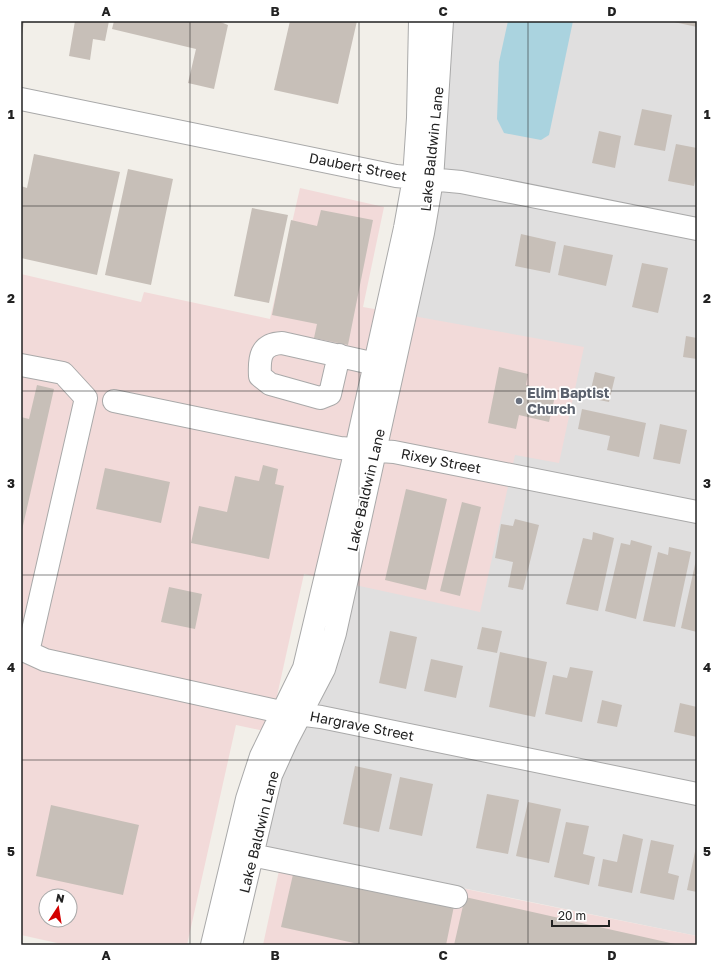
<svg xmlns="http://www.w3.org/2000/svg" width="718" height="966" viewBox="0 0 718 966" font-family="'Golos Text',sans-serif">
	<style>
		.residential { fill: #e0dfdf }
		.commercial { fill: #f2dad9; fill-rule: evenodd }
		.water { fill: #aad3df }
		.building { fill: #c7bfb8 }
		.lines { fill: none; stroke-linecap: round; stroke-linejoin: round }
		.minor-casing { stroke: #a9a9a9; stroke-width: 24 }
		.minor { stroke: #fff; stroke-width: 22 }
		.grid { fill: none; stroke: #222; stroke-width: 1; stroke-opacity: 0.55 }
		.worship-dot { fill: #6b7280; stroke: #fff; stroke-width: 1.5 }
		.labels { text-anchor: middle; stroke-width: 3.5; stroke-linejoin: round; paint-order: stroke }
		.street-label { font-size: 14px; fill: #222; stroke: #fff }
		.worship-label { font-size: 14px; font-weight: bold; fill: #5b616d; stroke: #fff; text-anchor: start }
		.neatline { fill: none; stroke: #222; stroke-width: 1.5 }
		.grid-label { font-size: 13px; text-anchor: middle; font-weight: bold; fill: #222 }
	</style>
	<rect width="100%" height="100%" fill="#f2efe9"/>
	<!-- residential -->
	<path class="residential" d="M 450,21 L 697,21 L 697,936 L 263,847 Z"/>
	<!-- commercial -->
	<path class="commercial" d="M 300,188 L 384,207 L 363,307 L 584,347 L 559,463 L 515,455 L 480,612 L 304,574 L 269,732 L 236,725 L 187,945 L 66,945 L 21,935 L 21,274 L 141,302 L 144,292 L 270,319 ZM 46,896 L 70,896 L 70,920 L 46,920 Z
		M 283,852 L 697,936 L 697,945 L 263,945 Z"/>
	<!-- water -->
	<path class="water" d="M 508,21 L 573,21 L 549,135 L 541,140 L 504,133 L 497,119 L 499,62 Z"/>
	<!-- building -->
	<path class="building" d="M 21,21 L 24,21 L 22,35 L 21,35 Z
		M 75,21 L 109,21 L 105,41 L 93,39 L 90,60 L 69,56 Z
		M 114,21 L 218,21 L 228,25 L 214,89 L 188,83 L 196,49 L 112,29 Z
		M 290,21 L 357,21 L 338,104 L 274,90 Z
		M 674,21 L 697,21 L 697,27 L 674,22 Z
		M 642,109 L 672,115 L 665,151 L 634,145 Z
		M 599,131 L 621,136 L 615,168 L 592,163 Z
		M 676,144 L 697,148 L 697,171 L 694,186 L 668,181 Z
		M 34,154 L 120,172 L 97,275 L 21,258 L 21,186 L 27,188 Z
		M 128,169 L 173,179 L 151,285 L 105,275 Z
		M 252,208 L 288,215 L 269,303 L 234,296 Z
		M 321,210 L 373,220 L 348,345 L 314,338 L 317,324 L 272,315 L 291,220 L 317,226 Z
		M 521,234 L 556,242 L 550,273 L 515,266 Z
		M 564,245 L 613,255 L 606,286 L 558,275 Z
		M 642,263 L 668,268 L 658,313 L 632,307 Z
		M 686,336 L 697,338 L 697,359 L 683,357 Z
		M 499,367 L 528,374 L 526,385 L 556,392 L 549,422 L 519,415 L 516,429 L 488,423 Z
		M 595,372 L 615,377 L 609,402 L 589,398 Z
		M 37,385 L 54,389 L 22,530 L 21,417 L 29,419 Z
		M 582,409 L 646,423 L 639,457 L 607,450 L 610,436 L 578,429 Z
		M 660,424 L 687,430 L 680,464 L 653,459 Z
		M 263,465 L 278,469 L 275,484 L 284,486 L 269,559 L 191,543 L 199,506 L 227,512 L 235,476 L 259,481 Z
		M 105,468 L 170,482 L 161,523 L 96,509 Z
		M 406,489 L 447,499 L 426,590 L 385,580 Z
		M 462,502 L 481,507 L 460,596 L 440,591 Z
		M 515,519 L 539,525 L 523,590 L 508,587 L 513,562 L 495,558 L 501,524 L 513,526 Z
		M 593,532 L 614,538 L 598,611 L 566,604 L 583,538 L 592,540 Z
		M 631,540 L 652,546 L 636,619 L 605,611 L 621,543 L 630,545 Z
		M 669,547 L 691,552 L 675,627 L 643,621 L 658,552 L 668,555 Z
		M 696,560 L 697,560 L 697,632 L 681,628 Z
		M 169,587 L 202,594 L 195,629 L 161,622 Z
		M 482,627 L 502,631 L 497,653 L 477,649 Z
		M 390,631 L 417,637 L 406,689 L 379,683 Z
		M 500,652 L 547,662 L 535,717 L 489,707 Z
		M 431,659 L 463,666 L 456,698 L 424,691 Z
		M 570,667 L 593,671 L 582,722 L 545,714 L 553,675 L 567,678 Z
		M 602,700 L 622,705 L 617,727 L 597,723 Z
		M 680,703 L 697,707 L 697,737 L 674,732 Z
		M 355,766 L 392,774 L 379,832 L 343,824 Z
		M 400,777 L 433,784 L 422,836 L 389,829 Z
		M 487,794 L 519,800 L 508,854 L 476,848 Z
		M 528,802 L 561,809 L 549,863 L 516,856 Z
		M 51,805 L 139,825 L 123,895 L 36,876 Z
		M 566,822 L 589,826 L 583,854 L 595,857 L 589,885 L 554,877 Z
		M 623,834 L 643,839 L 632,893 L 598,886 L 603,859 L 617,862 Z
		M 651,840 L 674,845 L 668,873 L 679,876 L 674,900 L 640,893 Z
		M 696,847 L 697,847 L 697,892 L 687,890 Z
		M 294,870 L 454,906 L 446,945 L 363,945 L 281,927 Z
		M 465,897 L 675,944 L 674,945 L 454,945 Z"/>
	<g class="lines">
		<defs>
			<path id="minor" d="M 21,99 L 396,176 L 461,182 L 697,229
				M 339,355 L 330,394 L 320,398 L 270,384 L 260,376 C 259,358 260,344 282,343 L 389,367
				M 21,365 L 63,373 L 86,398 L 28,652
				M 114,401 L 340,448 L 394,452 L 697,512
				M 21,649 L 45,660 L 281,712 L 321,717 L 697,794
				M 252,855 L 456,897
				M 212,945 L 247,799 L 261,756 L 304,668 L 356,449 L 405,228 L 414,178 L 418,118 L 420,21
				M 231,945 L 271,775 L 286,742 L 324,669 L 335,633 L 423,233 L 432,180 L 442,21"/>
		</defs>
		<!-- minor casing -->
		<use href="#minor" class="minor-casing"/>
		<!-- minor -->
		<use href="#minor" class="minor"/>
	</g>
	<!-- grid -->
	<path class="grid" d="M 190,21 L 190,945M 359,21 L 359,945M 528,21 L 528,945M 21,206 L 697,206M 21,391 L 697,391M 21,575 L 697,575M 21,760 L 697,760"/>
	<!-- markers -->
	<circle class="worship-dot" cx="519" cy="401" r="4"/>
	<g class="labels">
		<!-- street labels -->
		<g class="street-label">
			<text transform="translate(432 149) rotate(-84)" y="5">Lake Baldwin Lane</text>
			<text transform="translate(358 167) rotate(11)" y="5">Daubert Street</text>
			<text transform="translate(441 461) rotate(11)" y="5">Rixey Street</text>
			<text transform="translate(366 490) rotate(-77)" y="5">Lake Baldwin Lane</text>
			<text transform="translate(362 726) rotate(11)" y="5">Hargrave Street</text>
			<text transform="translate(259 832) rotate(-76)" y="5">Lake Baldwin Lane</text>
		</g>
		<!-- worship labels -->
		<g class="worship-label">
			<text x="527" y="398">Elim Baptist<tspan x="527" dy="16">Church</tspan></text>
		</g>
	</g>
	<!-- border -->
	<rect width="718" height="966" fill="none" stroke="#ffffff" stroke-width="44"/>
	<!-- north arrow -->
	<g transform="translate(58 908) rotate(12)"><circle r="19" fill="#ffffff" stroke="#a7a7a7"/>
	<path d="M0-3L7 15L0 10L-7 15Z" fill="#d40000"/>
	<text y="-6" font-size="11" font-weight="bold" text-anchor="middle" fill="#222222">N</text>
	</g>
	<!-- scale -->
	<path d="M552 920v6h57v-6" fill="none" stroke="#222222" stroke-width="2"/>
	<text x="558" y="920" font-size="12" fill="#222222" stroke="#ffffff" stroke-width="3" paint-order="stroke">20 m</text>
	<rect x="22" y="22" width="674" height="922" class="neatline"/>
	<g class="grid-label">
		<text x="106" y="16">A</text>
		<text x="275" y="16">B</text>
		<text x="443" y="16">C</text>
		<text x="612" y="16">D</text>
		<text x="11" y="119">1</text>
		<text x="707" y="119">1</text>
		<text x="11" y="303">2</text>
		<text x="707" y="303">2</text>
		<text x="11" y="488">3</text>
		<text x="707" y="488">3</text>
		<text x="11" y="672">4</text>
		<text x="707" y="672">4</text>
		<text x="11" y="856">5</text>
		<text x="707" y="856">5</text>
		<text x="106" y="960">A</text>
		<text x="275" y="960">B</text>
		<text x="443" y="960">C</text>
		<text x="612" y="960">D</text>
	</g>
</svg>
